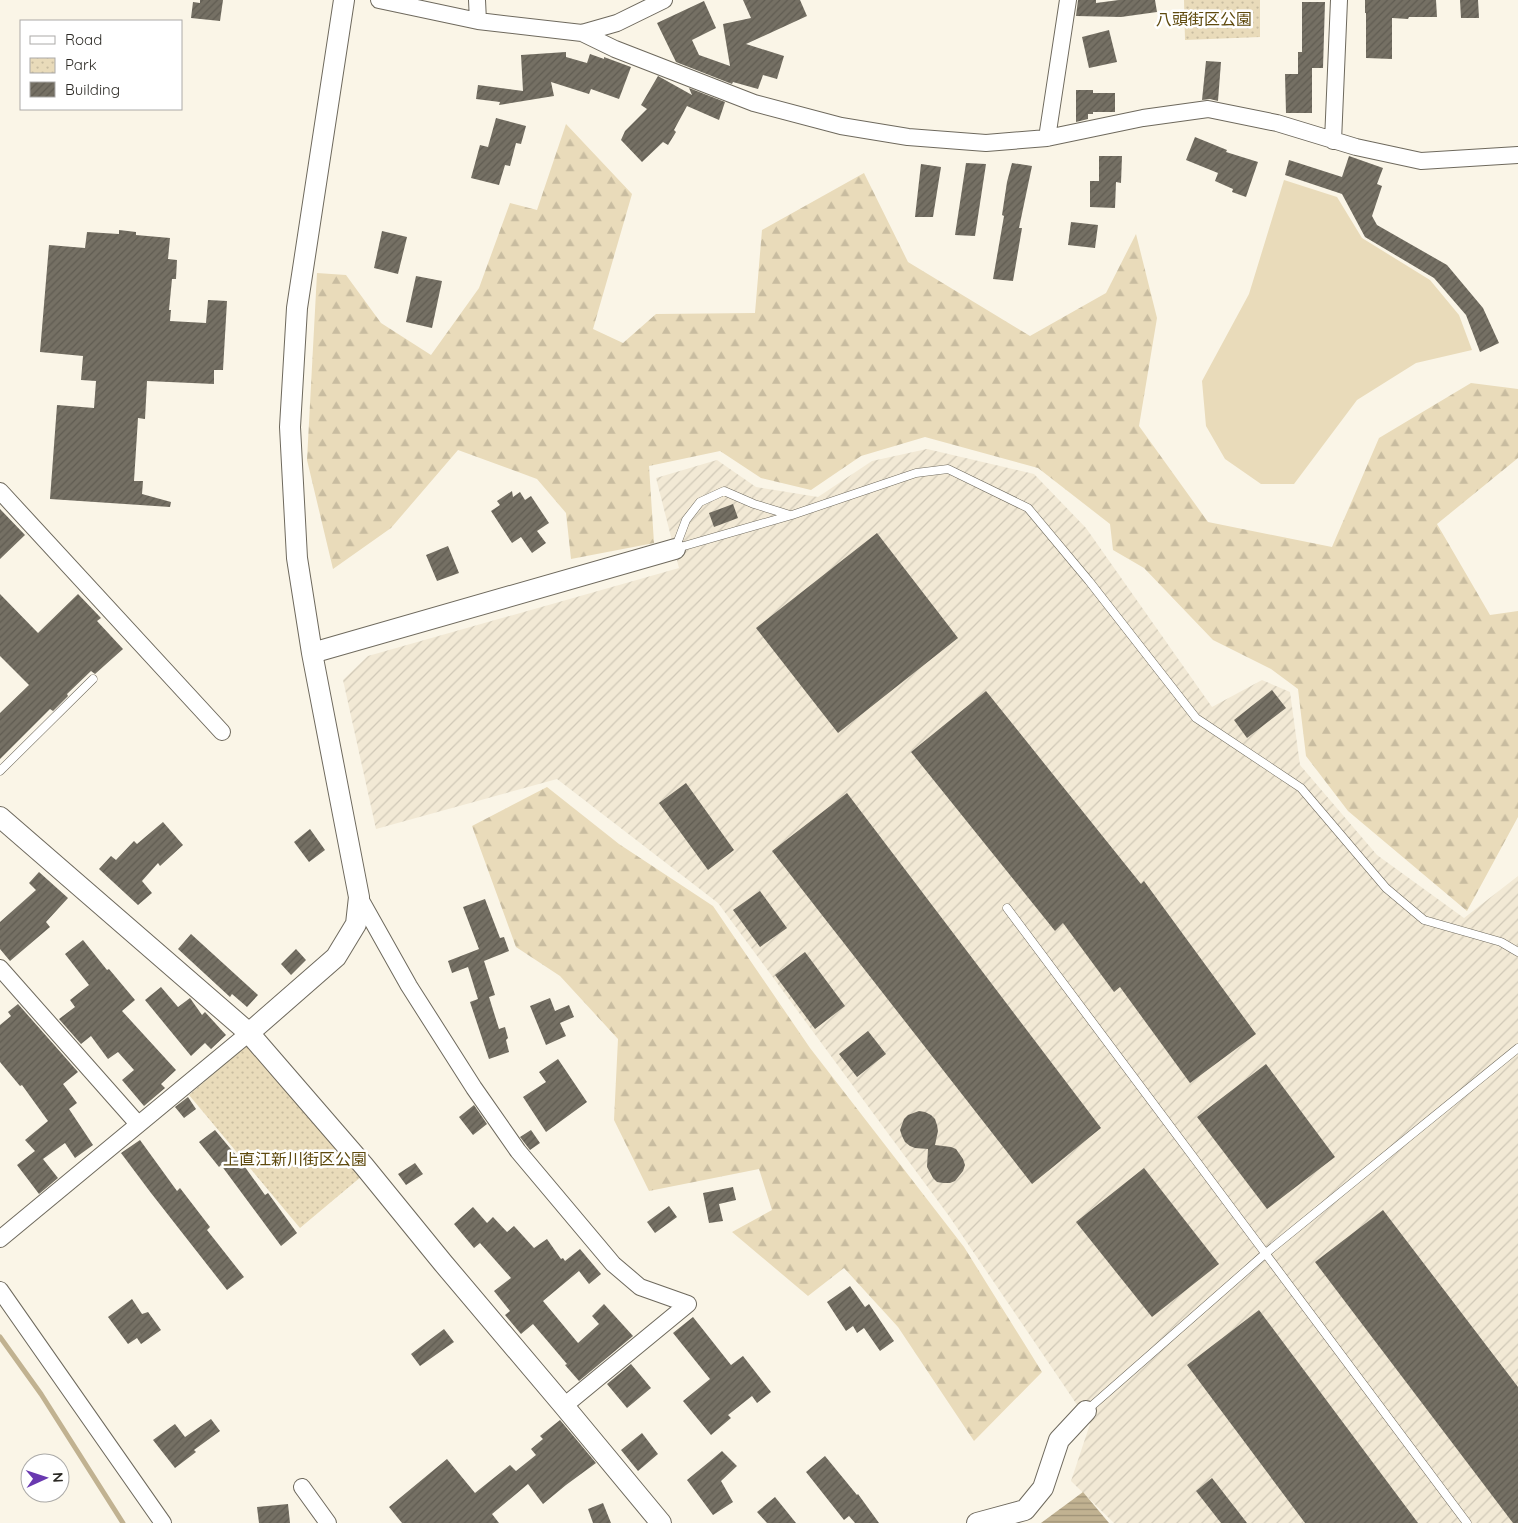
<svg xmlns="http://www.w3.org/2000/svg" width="1518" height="1523" viewBox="0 0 1518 1523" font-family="Quicksand,'Noto Sans JP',sans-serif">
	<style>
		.industrial { fill: url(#industrial-furrows) }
		.grass { fill: #e9dbba }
		.forest { fill: url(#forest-firs) }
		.park { fill: url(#park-dots) }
		.water { fill: url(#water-rules) }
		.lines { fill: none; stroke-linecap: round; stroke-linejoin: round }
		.stream { stroke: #c1b291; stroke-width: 5 }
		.building { fill: url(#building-hatch) }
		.service-casing { stroke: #6e695d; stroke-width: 9 }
		.minor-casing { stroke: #6e695d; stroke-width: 18 }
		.tertiary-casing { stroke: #6e695d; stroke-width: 22 }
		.service { stroke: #fff; stroke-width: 8 }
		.minor { stroke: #fff; stroke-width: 16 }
		.tertiary { stroke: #fff; stroke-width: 20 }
		.labels { text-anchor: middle; stroke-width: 5; stroke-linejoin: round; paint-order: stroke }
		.park-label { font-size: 16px; fill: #5f4a0e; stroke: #fff }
	</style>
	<defs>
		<pattern id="industrial-furrows" width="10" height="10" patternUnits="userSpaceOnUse" patternTransform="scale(1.25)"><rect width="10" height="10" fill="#f2e9d5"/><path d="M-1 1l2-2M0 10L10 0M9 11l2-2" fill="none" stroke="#d0c8b7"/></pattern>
		<pattern id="forest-firs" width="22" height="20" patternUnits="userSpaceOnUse" patternTransform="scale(1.25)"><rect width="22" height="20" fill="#e9dbba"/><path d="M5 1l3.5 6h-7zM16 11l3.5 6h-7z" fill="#c8bca0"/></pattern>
		<pattern id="park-dots" width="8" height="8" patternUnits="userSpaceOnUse" patternTransform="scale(1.25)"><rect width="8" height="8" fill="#e9dbba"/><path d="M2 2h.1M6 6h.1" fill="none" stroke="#c8bca0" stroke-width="1.8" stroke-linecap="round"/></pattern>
		<pattern id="water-rules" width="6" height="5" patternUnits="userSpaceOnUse" patternTransform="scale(1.25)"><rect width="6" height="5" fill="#c1b291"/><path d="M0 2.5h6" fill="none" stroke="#9d9176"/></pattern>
		<pattern id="building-hatch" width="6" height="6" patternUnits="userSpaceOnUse" patternTransform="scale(1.25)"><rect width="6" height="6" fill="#757064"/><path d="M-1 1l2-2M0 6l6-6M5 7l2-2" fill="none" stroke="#605c52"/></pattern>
	</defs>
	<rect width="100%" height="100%" fill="#faf5e7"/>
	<!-- industrial -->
	<path class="industrial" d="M 927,449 L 1034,474 L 1086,528 L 1212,707 L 1262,680 L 1290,692 L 1300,765 L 1377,855 L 1464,918 L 1518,876 L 1518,1523 L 1114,1523 L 1071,1481 L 1090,1424 L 949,1216 L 718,903 L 557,779 L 376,829 L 343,680 L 368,656 L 679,568 L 656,478 L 717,460 L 756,487 L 818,497 L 872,461 Z"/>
	<!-- grass -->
	<path class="grass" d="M 1284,180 L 1337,197 L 1362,238 L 1430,280 L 1459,315 L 1472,350 L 1416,363 L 1357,400 L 1294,484 L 1261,484 L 1225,459 L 1206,426 L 1202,381 L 1249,294 Z"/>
	<!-- forest -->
	<path class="forest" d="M 566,124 L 632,194 L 593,329 L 623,343 L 656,314 L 755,313 L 762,230 L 864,173 L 908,262 L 1030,336 L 1106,293 L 1136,234 L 1157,318 L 1139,426 L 1208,522 L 1332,547 L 1379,438 L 1471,383 L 1518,389 L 1518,458 L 1437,524 L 1490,615 L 1518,611 L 1518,817 L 1467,911 L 1348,811 L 1306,756 L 1298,689 L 1271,669 L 1213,640 L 1144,568 L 1113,550 L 1110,524 L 1038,468 L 925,437 L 861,456 L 811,490 L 761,478 L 720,451 L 649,466 L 654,543 L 571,559 L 566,513 L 537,479 L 458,450 L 391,528 L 333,569 L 307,460 L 317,273 L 346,275 L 381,323 L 431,355 L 479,288 L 510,203 L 537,210 Z
		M 547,787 L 619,844 L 713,906 L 810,1048 L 964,1247 L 1042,1372 L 974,1441 L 898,1327 L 844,1268 L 808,1296 L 732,1232 L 772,1210 L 759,1169 L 649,1191 L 614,1120 L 618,1039 L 560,976 L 516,947 L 472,826 Z"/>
	<!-- park -->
	<path class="park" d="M 1184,0 L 1260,0 L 1260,37 L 1185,40 Z
		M 247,1045 L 362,1176 L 300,1228 L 189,1095 Z"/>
	<!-- water -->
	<path class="water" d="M 1083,1492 L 1109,1523 L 1041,1523 Z"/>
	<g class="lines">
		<!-- stream -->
		<path class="stream" d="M 0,1337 L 41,1394 L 123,1523"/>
	</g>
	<!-- building -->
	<path class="building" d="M 200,0 L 223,0 L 220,21 L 191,18 L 193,2 L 200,3 Z
		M 743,0 L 800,0 L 807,16 L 746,44 L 784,56 L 777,79 L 763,75 L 758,89 L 733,82 L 732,84 L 676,62 L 657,23 L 704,1 L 716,28 L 692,40 L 699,55 L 730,66 L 723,24 L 751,18 Z
		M 1078,0 L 1096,0 L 1096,3 L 1119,0 L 1155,0 L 1157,12 L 1121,17 L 1076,16 Z
		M 1365,0 L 1436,0 L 1437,17 L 1409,17 L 1408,19 L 1392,18 L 1392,59 L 1366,58 L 1366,13 L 1365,13 Z
		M 1460,0 L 1478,0 L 1479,18 L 1461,18 Z
		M 1302,2 L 1325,2 L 1323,68 L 1312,68 L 1312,113 L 1286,113 L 1285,74 L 1298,74 L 1298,52 L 1302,52 Z
		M 1109,30 L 1117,62 L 1089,68 L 1082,37 Z
		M 566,52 L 566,57 L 587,63 L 590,54 L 604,59 L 604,57 L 631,67 L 619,99 L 591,89 L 589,94 L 551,82 L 554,96 L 499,105 L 500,102 L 476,99 L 478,85 L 523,91 L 521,55 Z
		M 1206,61 L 1221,62 L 1218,101 L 1210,99 L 1202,100 Z
		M 658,76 L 692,95 L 689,88 L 725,102 L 719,120 L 687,106 L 674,130 L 676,132 L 668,145 L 663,142 L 642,162 L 621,140 L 625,131 L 647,109 L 641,105 Z
		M 1076,90 L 1093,90 L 1093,93 L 1115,93 L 1115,112 L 1093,112 L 1093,114 L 1088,114 L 1088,119 L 1076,122 Z
		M 496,118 L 526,126 L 521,144 L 516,143 L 510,166 L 505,165 L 499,185 L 471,178 L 480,145 L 488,147 Z
		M 1195,137 L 1227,150 L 1226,152 L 1258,162 L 1246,197 L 1232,192 L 1233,189 L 1215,181 L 1218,173 L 1186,160 Z
		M 1099,156 L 1122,156 L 1121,183 L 1116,182 L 1115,208 L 1090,207 L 1090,181 L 1099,181 Z
		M 1349,156 L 1383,168 L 1377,184 L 1382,186 L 1372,216 L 1377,225 L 1447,265 L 1483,308 L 1499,343 L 1480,352 L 1466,315 L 1434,278 L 1365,237 L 1342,194 L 1285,175 L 1289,160 L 1342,177 Z
		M 966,163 L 986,164 L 975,236 L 955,235 Z
		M 1012,163 L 1032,166 L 1019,228 L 1022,228 L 1013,281 L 993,279 L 1004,216 L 1002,215 L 1007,182 Z
		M 921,164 L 941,167 L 933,217 L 915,217 Z
		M 1071,222 L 1098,225 L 1095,248 L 1068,245 Z
		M 119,230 L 136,232 L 136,235 L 170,238 L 168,259 L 177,260 L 176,279 L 172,279 L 169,310 L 171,310 L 170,321 L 206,323 L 208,300 L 227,301 L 223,370 L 214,370 L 214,384 L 147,381 L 145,419 L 138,418 L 134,481 L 143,481 L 142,494 L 171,502 L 170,507 L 50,499 L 57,405 L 94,408 L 96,381 L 81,380 L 83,356 L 40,352 L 49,245 L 85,248 L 87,232 L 119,234 Z
		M 382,231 L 407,237 L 398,274 L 374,268 Z
		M 416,276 L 442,281 L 432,328 L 406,322 Z
		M 512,491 L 513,497 L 520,492 L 525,500 L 531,496 L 549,523 L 537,531 L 546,543 L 532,553 L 521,537 L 512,543 L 491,511 L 500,505 L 497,501 Z
		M 733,504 L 738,518 L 714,527 L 709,513 Z
		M 0,509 L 25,535 L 0,559 Z
		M 877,533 L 958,638 L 838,733 L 756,628 Z
		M 448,546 L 459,573 L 437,581 L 426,555 Z
		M 0,594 L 38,633 L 78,594 L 101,618 L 97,621 L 123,649 L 95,674 L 91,671 L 67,694 L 68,696 L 53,711 L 50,709 L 0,759 L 0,713 L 29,685 L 0,656 Z
		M 1272,690 L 1286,708 L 1247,738 L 1234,720 Z
		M 986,691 L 1141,884 L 1144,881 L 1256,1034 L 1190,1083 L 1120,987 L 1114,992 L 1063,923 L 1055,931 L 911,752 Z
		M 686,783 L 734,850 L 708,870 L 659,803 Z
		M 847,793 L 1101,1128 L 1032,1184 L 772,851 Z
		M 163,822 L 183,845 L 160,866 L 158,863 L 142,881 L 152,893 L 138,905 L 99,869 L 111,856 L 116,860 L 134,841 L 137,844 Z
		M 310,829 L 325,850 L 309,862 L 294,842 Z
		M 39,872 L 68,898 L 46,922 L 50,927 L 10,961 L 0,949 L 0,922 L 36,890 L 29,883 Z
		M 760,891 L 787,928 L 760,947 L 733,910 Z
		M 485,899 L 500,938 L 504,937 L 509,951 L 484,961 L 495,995 L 489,997 L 499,1029 L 505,1027 L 508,1038 L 506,1040 L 509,1052 L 489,1059 L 470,1002 L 478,999 L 468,967 L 452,973 L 448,961 L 479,949 L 463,907 Z
		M 191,934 L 258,995 L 247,1007 L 232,994 L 230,997 L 178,949 Z
		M 83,940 L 107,970 L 109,969 L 135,1000 L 122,1011 L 176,1070 L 161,1084 L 165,1088 L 144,1106 L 122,1080 L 134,1070 L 118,1052 L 108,1059 L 91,1036 L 81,1044 L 59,1019 L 75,1007 L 70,1000 L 89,985 L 65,954 Z
		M 296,949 L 306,960 L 291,975 L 281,964 Z
		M 805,952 L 845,1006 L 815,1029 L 775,975 Z
		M 161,987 L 178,1007 L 190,998 L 202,1015 L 205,1012 L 226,1035 L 211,1049 L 205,1043 L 191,1056 L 145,1000 Z
		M 550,998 L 555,1011 L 569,1005 L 574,1017 L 560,1023 L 566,1036 L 546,1045 L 530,1006 Z
		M 18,1004 L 78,1072 L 63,1084 L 77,1103 L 69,1109 L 93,1145 L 75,1158 L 65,1143 L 43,1159 L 58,1178 L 39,1194 L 17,1165 L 35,1151 L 25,1140 L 48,1121 L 22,1085 L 20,1086 L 0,1062 L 0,1025 L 11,1016 L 8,1012 Z
		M 868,1031 L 886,1054 L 857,1077 L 839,1054 Z
		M 558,1059 L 587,1102 L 546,1132 L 523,1097 L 546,1082 L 539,1072 Z
		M 1266,1064 L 1335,1157 L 1267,1209 L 1197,1117 Z
		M 188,1097 L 196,1109 L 184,1118 L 175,1107 Z
		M 474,1105 L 487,1124 L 473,1135 L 459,1117 Z
		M 919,1111 L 925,1112 L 931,1115 L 935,1119 L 937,1125 L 938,1131 L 935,1145 L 951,1147 L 956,1149 L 963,1159 L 965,1165 L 963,1171 L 955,1181 L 950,1183 L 943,1183 L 937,1182 L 933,1178 L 927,1167 L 928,1149 L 915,1148 L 910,1146 L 905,1142 L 902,1136 L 900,1130 L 904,1119 L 908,1115 Z
		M 215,1130 L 240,1160 L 265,1195 L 268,1193 L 297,1233 L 281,1246 L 221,1165 L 219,1167 L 199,1142 Z
		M 531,1130 L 540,1143 L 530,1150 L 520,1137 Z
		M 140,1140 L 177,1191 L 180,1188 L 210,1227 L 207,1230 L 244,1277 L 227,1290 L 151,1193 L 121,1153 Z
		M 415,1163 L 423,1174 L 406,1185 L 398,1174 Z
		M 1144,1168 L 1219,1264 L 1152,1317 L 1076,1222 Z
		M 733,1187 L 736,1200 L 719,1204 L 723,1221 L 709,1223 L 703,1193 Z
		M 669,1206 L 677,1217 L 655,1233 L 647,1222 Z
		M 473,1207 L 487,1223 L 493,1217 L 507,1232 L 514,1226 L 534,1248 L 547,1239 L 561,1259 L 563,1258 L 565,1261 L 580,1249 L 601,1274 L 589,1284 L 579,1271 L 543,1301 L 578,1343 L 599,1324 L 592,1316 L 604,1304 L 633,1336 L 579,1381 L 565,1365 L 567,1364 L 533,1324 L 521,1334 L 505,1315 L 510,1311 L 494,1291 L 511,1278 L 480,1243 L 474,1248 L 454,1224 Z
		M 1383,1210 L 1518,1387 L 1518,1523 L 1513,1523 L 1315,1262 Z
		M 850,1286 L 865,1307 L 869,1304 L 894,1341 L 880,1351 L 864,1328 L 857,1333 L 853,1326 L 846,1331 L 827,1302 Z
		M 132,1299 L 142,1314 L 148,1312 L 161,1330 L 141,1344 L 137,1338 L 128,1344 L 108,1317 Z
		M 1259,1310 L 1418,1523 L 1305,1523 L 1187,1365 Z
		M 693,1317 L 731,1365 L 743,1356 L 771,1392 L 757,1403 L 752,1396 L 728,1415 L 731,1418 L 711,1435 L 683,1401 L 710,1379 L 673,1333 Z
		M 444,1329 L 454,1342 L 420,1366 L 411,1354 Z
		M 631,1364 L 651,1388 L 627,1408 L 607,1384 Z
		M 211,1419 L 220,1431 L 194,1450 L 196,1452 L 175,1468 L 153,1440 L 175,1424 L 185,1437 Z
		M 560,1420 L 596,1463 L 566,1485 L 543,1504 L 528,1484 L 492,1514 L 499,1523 L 402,1523 L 389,1507 L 447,1459 L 475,1493 L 510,1465 L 516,1471 L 536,1455 L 531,1449 L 543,1439 L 540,1436 Z
		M 642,1433 L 658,1454 L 638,1471 L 621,1450 Z
		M 722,1451 L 737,1466 L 721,1481 L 733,1502 L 713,1515 L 687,1480 L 709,1462 Z
		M 825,1456 L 857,1495 L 858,1494 L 879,1523 L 855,1523 L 849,1516 L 844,1520 L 806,1472 Z
		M 1212,1478 L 1247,1523 L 1221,1523 L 1196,1491 Z
		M 775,1497 L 796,1523 L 767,1523 L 757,1512 Z
		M 603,1503 L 611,1523 L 593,1523 L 588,1509 Z
		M 288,1504 L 290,1523 L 259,1523 L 257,1507 Z"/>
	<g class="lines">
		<defs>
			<path id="service" d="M 677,548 L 792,515 L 916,473 L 948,469 L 1028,508 L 1089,581 L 1196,718 L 1301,788 L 1386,888 L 1424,920 L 1501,942 L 1518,952
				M 675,549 L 686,520 L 700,502 L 724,491 L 754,504 L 790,515
				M 0,771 L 93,679
				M 1007,908 L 1467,1523
				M 1086,1411 L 1266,1253 L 1518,1048"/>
			<path id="minor" d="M 379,0 L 478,21 L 582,33 L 617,23 L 664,0
				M 477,0 L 478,21
				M 582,33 L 615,49 L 754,103 L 841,126 L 908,137 L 986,143 L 1047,138 L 1143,118 L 1208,109 L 1277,123 L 1356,147 L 1421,161 L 1518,155
				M 1047,138 L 1068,0
				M 1333,141 L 1339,0
				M 0,491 L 222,732
				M 359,897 L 409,986 L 474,1088 L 518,1151 L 613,1264 L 640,1287 L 688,1304 L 564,1406
				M 0,968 L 138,1124
				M 0,1239 L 249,1033
				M 0,1290 L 163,1523
				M 302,1487 L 328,1523"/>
			<path id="tertiary" d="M 312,653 L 675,549
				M 0,817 L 249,1033 L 364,1166 L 443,1263 L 564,1406 L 661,1523
				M 249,1033 L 336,957 L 356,924 L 359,897 L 312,653 L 297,558 L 290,427 L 297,308 L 344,0
				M 977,1523 L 1025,1510 L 1043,1488 L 1059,1440 L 1086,1411"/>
		</defs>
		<!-- service casing -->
		<use href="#service" class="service-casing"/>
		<!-- minor casing -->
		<use href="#minor" class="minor-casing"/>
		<!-- tertiary casing -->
		<use href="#tertiary" class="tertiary-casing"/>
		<!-- service -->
		<use href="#service" class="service"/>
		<!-- minor -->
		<use href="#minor" class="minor"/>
		<!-- tertiary -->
		<use href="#tertiary" class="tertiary"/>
	</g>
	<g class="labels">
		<!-- park labels -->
		<g class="park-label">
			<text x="1204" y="25">八頭街区公園</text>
			<text x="295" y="1165">上直江新川街区公園</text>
		</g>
	</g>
	<!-- legend -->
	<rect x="20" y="20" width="162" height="90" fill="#ffffff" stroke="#abaaa8"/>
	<rect x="30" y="36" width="25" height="8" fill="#ffffff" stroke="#abaaa8"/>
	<text x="65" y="45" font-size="15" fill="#2c2a25">Road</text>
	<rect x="30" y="58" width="25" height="15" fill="url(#park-dots)" stroke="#abaaa8"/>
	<text x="65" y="70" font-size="15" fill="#2c2a25">Park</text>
	<rect x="30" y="82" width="25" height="15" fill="url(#building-hatch)" stroke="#abaaa8"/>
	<text x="65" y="95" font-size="15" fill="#2c2a25">Building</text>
	<!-- north arrow -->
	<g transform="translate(45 1478) rotate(87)"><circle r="24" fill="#ffffff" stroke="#abaaa8"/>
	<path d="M0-4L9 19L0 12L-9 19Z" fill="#6939b0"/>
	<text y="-8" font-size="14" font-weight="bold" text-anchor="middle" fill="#2c2a25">N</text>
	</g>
</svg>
